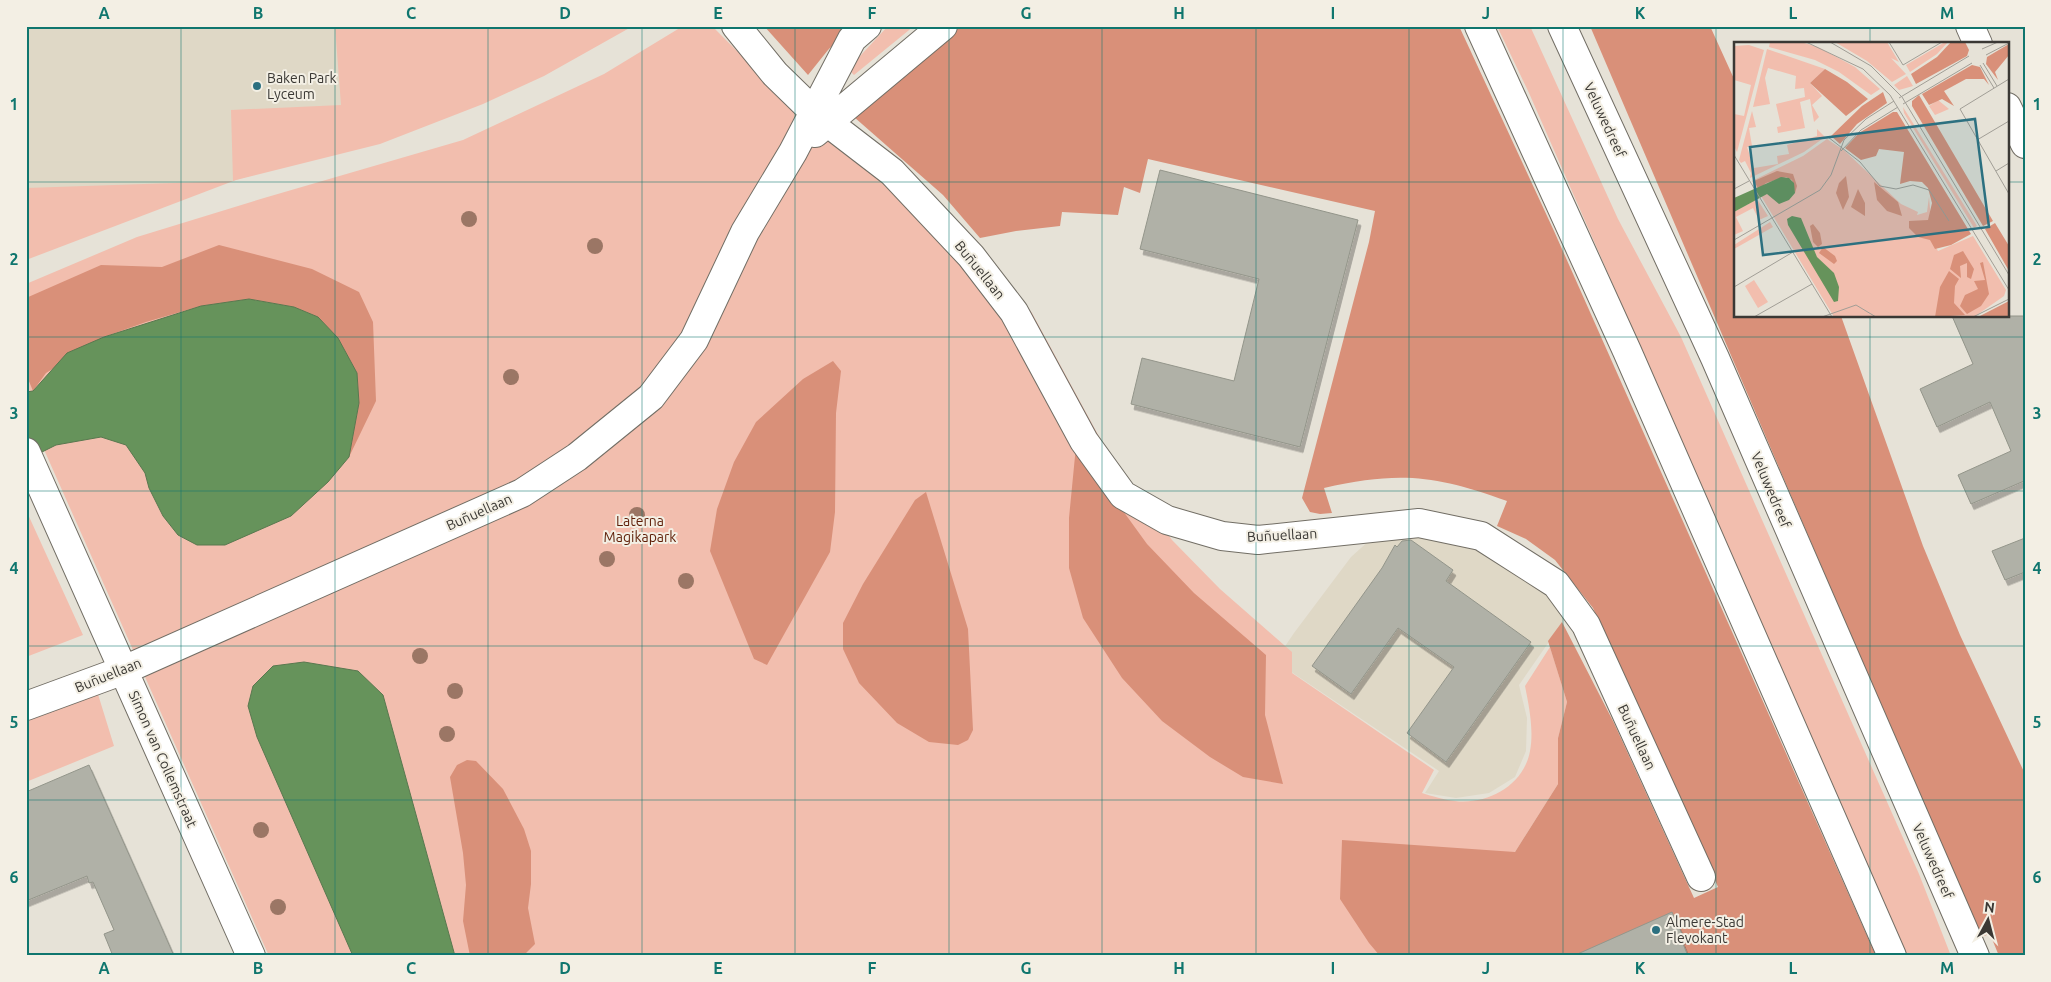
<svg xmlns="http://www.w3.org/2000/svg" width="2051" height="982" viewBox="0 0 2051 982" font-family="Ubuntu,sans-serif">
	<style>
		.built { fill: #dfd8c6 }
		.green { fill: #f2beae }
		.forest { fill: #d99079 }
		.water { fill: #66935b; stroke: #59784f }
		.building { fill: #b0b1a7; stroke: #93958a; filter: url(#shadow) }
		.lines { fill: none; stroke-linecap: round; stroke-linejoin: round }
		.minor-casing { stroke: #726e65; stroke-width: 30 }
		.major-casing { stroke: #726e65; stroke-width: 30 }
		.minor { stroke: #fff; stroke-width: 28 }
		.major { stroke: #fff; stroke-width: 28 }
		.tree { fill: #9b7665 }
		.grid { fill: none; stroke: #0f766e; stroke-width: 1; stroke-opacity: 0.55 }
		.poi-dot { fill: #2c7080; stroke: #f3efe4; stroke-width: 2 }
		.labels { text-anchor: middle; stroke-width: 4; stroke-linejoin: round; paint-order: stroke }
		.poi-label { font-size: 14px; fill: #3a3834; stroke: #f3efe4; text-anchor: start }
		.street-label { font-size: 14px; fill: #3a3834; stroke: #f3efe4 }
		.park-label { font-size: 14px; fill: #5e1e07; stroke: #f3efe4 }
		.inset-road { fill: none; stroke: #a19e96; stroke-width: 1 }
		.view { fill: #2c7080; fill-opacity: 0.15; stroke: #2c7080; stroke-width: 2.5 }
		.inset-edge { fill: none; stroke: #3a3834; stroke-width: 2.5 }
		.neatline { fill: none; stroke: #0f766e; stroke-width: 2 }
		.grid-label { font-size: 16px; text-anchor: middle; font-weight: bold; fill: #0f766e }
	</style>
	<defs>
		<filter id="shadow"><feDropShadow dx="3" dy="5.5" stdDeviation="0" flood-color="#0004"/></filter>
	</defs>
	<rect width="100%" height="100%" fill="#e6e2d7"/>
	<!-- built -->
	<path class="built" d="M 26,26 L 614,26 L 363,144 L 26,239 Z
		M 1406,531 L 1485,550 L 1527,575 L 1569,613 L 1519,685 L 1527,718 L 1526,751 L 1515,777 L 1489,793 L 1456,798 L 1425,793 L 1439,771 L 1275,661 L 1294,633 L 1351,557 L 1371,539 Z"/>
	<!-- green -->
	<path class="green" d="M 335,26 L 633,26 L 544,76 L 483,104 L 380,144 L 236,180 L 26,260 L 26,188 L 233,181 L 231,110 L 341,105 Z
		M 683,26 L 712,26 L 798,112 L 988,256 L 1032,313 L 1102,442 L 1172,540 L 1220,589 L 1292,652 L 1292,673 L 1434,770 L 1422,793 C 1432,796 1444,800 1455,801 C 1488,805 1524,785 1530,751 C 1534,730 1529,706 1525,686 L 1550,647 L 1567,702 L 1558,738 L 1558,784 L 1515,852 L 1525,956 L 269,956 L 26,409 L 26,284 L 137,237 L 264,198 L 463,140 L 604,74 Z
		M 888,26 L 914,26 L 854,75 L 848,69 Z
		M 1497,26 L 1530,26 L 1618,219 L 1681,337 L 1919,874 L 1951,956 L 1907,956 L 1529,93 Z
		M 26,510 L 83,635 L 26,657 Z
		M 97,691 L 114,746 L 26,782 L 26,716 Z"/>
	<!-- forest -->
	<path class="forest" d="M 764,26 L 852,26 L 828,50 L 808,75 Z
		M 953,26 L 1459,26 L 1554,231 L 1876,956 L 1380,956 L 1369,943 L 1340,899 L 1342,840 L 1515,852 L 1558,784 L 1558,738 L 1567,702 L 1548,641 L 1562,622 L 1614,723 L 1694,898 L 1718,887 L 1593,608 L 1555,560 L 1526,539 L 1497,526 L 1507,501 C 1435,475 1399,471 1324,488 L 1332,513 L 1320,514 L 1310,512 L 1302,498 L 1369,242 L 1375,211 L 1148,159 L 1140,193 L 1124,187 L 1118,215 L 1062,212 L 1060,226 L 1016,231 L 980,238 L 943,195 L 854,117 Z
		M 1590,26 L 1710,26 L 1735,81 L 1735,316 L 1841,316 L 1923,546 L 1960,635 L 2025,774 L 2025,956 L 1999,956 L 1990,934 L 1980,937 Z
		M 219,245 L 312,269 L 359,292 L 373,322 L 376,401 L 349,457 L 359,403 L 357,373 L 338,338 L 318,317 L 294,307 L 249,299 L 201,306 L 146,322 L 104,337 L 46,373 L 33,391 L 26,374 L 26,298 L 101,265 L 162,267 Z
		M 833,361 L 841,371 L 836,413 L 835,512 L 830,552 L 767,665 L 754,659 L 710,551 L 717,509 L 734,462 L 756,422 L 803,379 Z
		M 1076,446 L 1147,544 L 1194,593 L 1266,655 L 1265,715 L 1283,784 L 1243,777 L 1210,757 L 1162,721 L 1122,678 L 1083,618 L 1069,568 L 1069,518 Z
		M 926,492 L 968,629 L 973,730 L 968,740 L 958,745 L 929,742 L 897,723 L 859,683 L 843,649 L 843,623 L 863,584 L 915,500 Z
		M 467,760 L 476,761 L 503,789 L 524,829 L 531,851 L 531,884 L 528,908 L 535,944 L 523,956 L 470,956 L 463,921 L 466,885 L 463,853 L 450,777 L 457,765 Z"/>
	<!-- water -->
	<path class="water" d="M 249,299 L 294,307 L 318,317 L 338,338 L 357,373 L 359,403 L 349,457 L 328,482 L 291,516 L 225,545 L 197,545 L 178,535 L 163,516 L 149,488 L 145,473 L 126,445 L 101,437 L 56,445 L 26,460 L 26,392 L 33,391 L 67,353 L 104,337 L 201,306 Z
		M 304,662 L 358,671 L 383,695 L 455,956 L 353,956 L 257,737 L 248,706 L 253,686 L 273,666 Z"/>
	<!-- building -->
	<path class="building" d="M 1160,170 L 1358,220 L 1300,447 L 1131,404 L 1142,358 L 1234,381 L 1259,279 L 1140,249 Z
		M 1952,316 L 2025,316 L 2025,483 L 2024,481 L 1971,504 L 1958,475 L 2011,451 L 1990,402 L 1937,427 L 1920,389 L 1973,364 Z
		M 2025,538 L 2025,572 L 2005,580 L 1992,551 Z
		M 1411,540 L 1453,570 L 1446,581 L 1531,642 L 1446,762 L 1407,733 L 1454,667 L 1398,628 L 1351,694 L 1312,666 L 1382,568 L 1395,545 L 1397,547 L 1402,541 Z
		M 89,765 L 160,924 L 174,956 L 113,956 L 104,934 L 114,930 L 93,882 L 89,883 L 87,876 L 26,901 L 26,792 Z
		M 1672,912 L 1684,938 L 1681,939 L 1688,956 L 1573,956 Z"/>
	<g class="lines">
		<defs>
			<path id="minor" d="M 736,26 L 775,74 L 814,112 L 892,172 L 971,256 L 1014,312 L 1084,441 L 1123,495 L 1167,520 L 1222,536 L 1258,540 L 1419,523 L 1481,536 L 1556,584 L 1586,625 L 1701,877
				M 1970,26 L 1978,44
				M 2007,107 L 2025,144
				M 815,133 L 943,26
				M 26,452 L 251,956
				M 26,706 L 124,670 L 522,493 L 577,457 L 651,397 L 694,340 L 745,232 L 793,152 L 852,39 L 867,26"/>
			<path id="major" d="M 1479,26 L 1627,351 L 1892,956
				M 1562,26 L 1715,358 L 1975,956"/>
		</defs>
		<!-- minor casing -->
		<use href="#minor" class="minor-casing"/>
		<!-- major casing -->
		<use href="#major" class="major-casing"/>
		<!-- minor -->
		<use href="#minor" class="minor"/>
		<!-- major -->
		<use href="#major" class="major"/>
	</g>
	<!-- trees -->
	<g class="tree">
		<circle cx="469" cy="219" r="8"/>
		<circle cx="595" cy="246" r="8"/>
		<circle cx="511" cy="377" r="8"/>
		<circle cx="637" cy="515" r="8"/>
		<circle cx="607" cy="559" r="8"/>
		<circle cx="686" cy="581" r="8"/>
		<circle cx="420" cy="656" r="8"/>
		<circle cx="455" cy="691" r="8"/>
		<circle cx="447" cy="734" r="8"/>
		<circle cx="261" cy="830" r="8"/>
		<circle cx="278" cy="907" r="8"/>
	</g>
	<!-- grid -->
	<path class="grid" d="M 181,26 L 181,956M 335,26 L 335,956M 488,26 L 488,956M 642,26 L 642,956M 795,26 L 795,956M 949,26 L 949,956M 1102,26 L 1102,956M 1256,26 L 1256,956M 1409,26 L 1409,956M 1563,26 L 1563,956M 1716,26 L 1716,956M 1870,26 L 1870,44M 26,182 L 1735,182M 2007,182 L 2025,182M 1870,316 L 1870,956M 26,337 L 2025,337M 26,491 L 2025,491M 26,646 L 2025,646M 26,800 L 2025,800"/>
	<!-- markers -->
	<g class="poi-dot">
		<circle cx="257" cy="86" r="5"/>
		<circle cx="1656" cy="930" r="5"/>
	</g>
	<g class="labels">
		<!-- poi labels -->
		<g class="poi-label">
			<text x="267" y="83">Baken Park<tspan x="267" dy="16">Lyceum</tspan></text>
			<text x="1666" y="927">Almere-Stad<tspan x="1666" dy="16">Flevokant</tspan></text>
		</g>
		<!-- street labels -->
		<g class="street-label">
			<text transform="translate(1605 120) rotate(65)" y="5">Veluwedreef</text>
			<text transform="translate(980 270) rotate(51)" y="5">Buñuellaan</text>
			<text transform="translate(1771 490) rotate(67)" y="5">Veluwedreef</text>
			<text transform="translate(479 512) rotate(-24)" y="5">Buñuellaan</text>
			<text transform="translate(1282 535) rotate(-3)" y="5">Buñuellaan</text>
			<text transform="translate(108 675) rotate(-22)" y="5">Buñuellaan</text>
			<text transform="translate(1637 737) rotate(65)" y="5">Buñuellaan</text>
			<text transform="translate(163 759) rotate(66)" y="5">Simon van Collemstraat</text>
			<text transform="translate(1933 861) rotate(66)" y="5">Veluwedreef</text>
		</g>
		<!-- park labels -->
		<g class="park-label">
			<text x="640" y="526">Laterna<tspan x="640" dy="16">Magikapark</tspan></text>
		</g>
	</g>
	<!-- overview -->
	<g transform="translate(1734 42)">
		<rect width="275" height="275" fill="#e6e2d7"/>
		<path d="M 36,0 L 67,0 L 84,5 L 121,25 L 146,47 L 137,53 L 105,30 L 81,18 L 35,5 ZM 101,0 L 153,0 L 165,20 L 157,16 L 172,32 L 158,40 L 133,19 ZM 211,0 L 214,0 L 203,12 L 176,30 L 172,23 ZM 15,3 L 30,8 L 3,110 L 0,104 L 0,72 L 10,74 L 17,43 L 0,38 L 0,4 ZM 33,7 L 91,27 L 76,41 L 88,54 L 78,63 L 85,75 L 80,80 L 76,57 L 66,60 L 71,86 L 44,91 L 43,85 L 47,84 L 42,62 L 71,55 L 70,46 L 61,47 L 62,34 L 34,26 L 31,36 L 36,62 L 19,65 ZM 173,34 L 179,44 L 165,48 L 160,43 ZM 204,58 L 215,67 L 201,73 L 195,64 ZM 169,65 L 243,184 L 240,186 L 170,71 ZM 18,69 L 22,85 L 15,86 L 18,104 L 13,105 L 20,126 L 44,122 L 43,114 L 55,112 L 53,103 L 83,94 L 83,87 L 91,95 L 70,110 L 16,136 L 17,131 L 11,119 L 7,121 L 5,118 ZM 93,97 L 111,109 L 167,162 L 184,170 L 183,173 L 193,170 L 195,155 L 199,200 L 204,209 L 239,194 L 272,248 L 270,254 L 240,275 L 100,275 L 18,139 L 69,114 ZM 23,157 L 34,174 L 25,178 L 19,166 L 2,175 L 9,189 L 0,193 L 0,170 ZM 36,180 L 39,185 L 0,207 L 0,203 ZM 20,238 L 34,260 L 24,266 L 11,244 Z" fill="#f2beae"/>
		<path d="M 217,0 L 231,0 L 235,8 L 233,14 L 182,42 L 177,32 L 203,15 ZM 275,2 L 275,13 L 261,30 L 264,38 L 252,22 L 253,15 ZM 238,23 L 246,25 L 255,43 L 250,37 L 232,37 L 210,49 L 220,64 L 208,57 L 195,63 L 188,52 ZM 91,27 L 113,40 L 134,57 L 112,74 L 76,41 ZM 149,50 L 153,61 L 123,82 L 106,102 L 97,94 L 128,64 ZM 185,53 L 259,179 L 249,184 L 178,64 L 178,59 ZM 159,70 L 163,70 L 237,192 L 217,203 L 201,207 L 196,198 L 184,195 L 175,186 L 175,179 L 194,178 L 198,161 L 194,146 L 188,140 L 176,139 L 166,142 L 170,110 L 145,107 L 142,114 L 127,118 L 111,106 L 125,91 ZM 43,129 L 59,132 L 63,144 L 61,151 L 58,138 L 52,135 L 32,141 L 25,148 L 20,139 ZM 112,134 L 115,155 L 109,168 L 102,151 L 105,141 ZM 140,140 L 164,160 L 168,174 L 153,169 L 143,158 ZM 124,147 L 131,161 L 131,174 L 117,165 ZM 261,181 L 275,204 L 275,229 L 251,187 ZM 79,182 L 86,191 L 88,202 L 84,205 L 79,200 L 76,184 ZM 89,205 L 101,214 L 103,219 L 100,222 L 85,211 ZM 229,209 L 240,227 L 237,237 L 233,235 L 233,221 L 226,224 L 227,236 L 216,227 L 220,213 ZM 249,220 L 255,252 L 247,264 L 233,272 L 226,264 L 231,253 L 244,247 L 240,239 L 251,238 L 246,221 ZM 215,229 L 225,237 L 221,244 L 220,261 L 231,273 L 201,275 L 206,245 ZM 275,259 L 275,275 L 244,275 Z" fill="#d99079"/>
		<path d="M 47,135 L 55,136 L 60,141 L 61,151 L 55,158 L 45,162 L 33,152 L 0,170 L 0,156 ZM 58,174 L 67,176 L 83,215 L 100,231 L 105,245 L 104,259 L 100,260 L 54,183 L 53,177 Z" fill="#66935b"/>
		<path class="inset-road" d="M 72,0 L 129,27 L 156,53 L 275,248M 96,0 L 137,24 L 168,55 L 275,233M 155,0 L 169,23 L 208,0M 248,7 L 264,0M 252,13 L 275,1M 249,21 L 263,44M 246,23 L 260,46M 275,37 L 226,67 L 275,152M 165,56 L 235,14M 169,62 L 238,21M 94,95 L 126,120 L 146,144 L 162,147 L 179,143 L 195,148 L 215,179M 243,98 L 275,79M 107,109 L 127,88 L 164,65M 0,113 L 98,275M 262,129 L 275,121M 0,147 L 15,139M 0,198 L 86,148 L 97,133 L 110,98 L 132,77 L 160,59M 0,245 L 59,210M 20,275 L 78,242M 88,275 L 122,263 L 142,275M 239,275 L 275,257"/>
		<path class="view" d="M 241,77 L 255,185 L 29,213 L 16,105 Z"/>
		<rect width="275" height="275" class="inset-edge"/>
	</g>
	<!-- border -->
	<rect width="2051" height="982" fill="none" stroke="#f3efe4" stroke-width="55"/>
	<!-- north arrow -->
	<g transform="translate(1988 920) rotate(7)" stroke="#f3efe4" stroke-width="4" paint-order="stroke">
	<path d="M0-4L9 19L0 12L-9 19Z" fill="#3a3834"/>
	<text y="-8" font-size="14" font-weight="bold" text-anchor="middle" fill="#3a3834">N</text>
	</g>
	<rect x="28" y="28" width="1996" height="926" class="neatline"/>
	<g class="grid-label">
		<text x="104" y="19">A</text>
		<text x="258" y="19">B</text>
		<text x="411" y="19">C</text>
		<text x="565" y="19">D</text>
		<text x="718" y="19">E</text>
		<text x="872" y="19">F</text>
		<text x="1026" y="19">G</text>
		<text x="1179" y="19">H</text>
		<text x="1333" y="19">I</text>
		<text x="1486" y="19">J</text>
		<text x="1640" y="19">K</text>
		<text x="1793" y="19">L</text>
		<text x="1947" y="19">M</text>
		<text x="14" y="110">1</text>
		<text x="2037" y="110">1</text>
		<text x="14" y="265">2</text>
		<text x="2037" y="265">2</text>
		<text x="14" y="419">3</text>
		<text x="2037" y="419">3</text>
		<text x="14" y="574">4</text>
		<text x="2037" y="574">4</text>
		<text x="14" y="728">5</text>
		<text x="2037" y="728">5</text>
		<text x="14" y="883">6</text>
		<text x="2037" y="883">6</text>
		<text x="104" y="974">A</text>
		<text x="258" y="974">B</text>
		<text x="411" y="974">C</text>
		<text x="565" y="974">D</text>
		<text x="718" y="974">E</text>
		<text x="872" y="974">F</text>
		<text x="1026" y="974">G</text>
		<text x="1179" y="974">H</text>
		<text x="1333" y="974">I</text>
		<text x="1486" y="974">J</text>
		<text x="1640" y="974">K</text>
		<text x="1793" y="974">L</text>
		<text x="1947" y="974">M</text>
	</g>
</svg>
